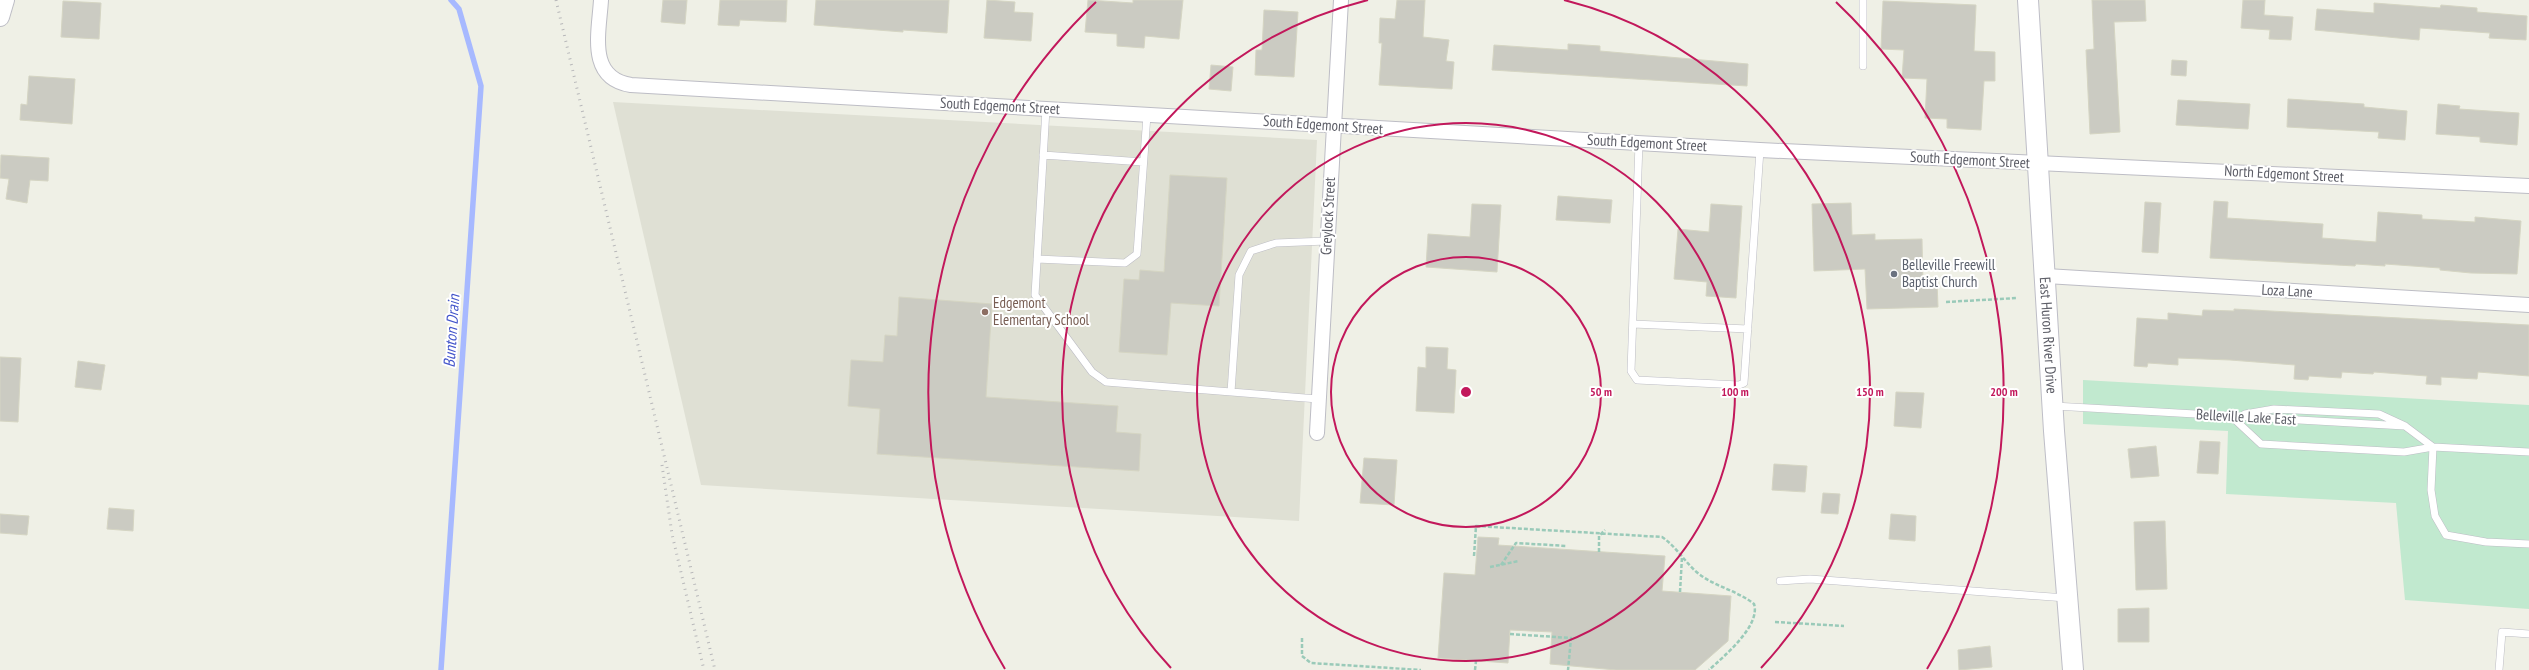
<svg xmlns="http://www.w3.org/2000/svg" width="2529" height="670" viewBox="0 0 2529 670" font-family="'PT Sans Narrow',sans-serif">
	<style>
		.education { fill: #dfe0d4 }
		.green { fill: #c1e9cf }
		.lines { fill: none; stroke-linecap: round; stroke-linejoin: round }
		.stream { stroke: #a7b9ff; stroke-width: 5.5 }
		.building { fill: #cbcbc2; stroke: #d5d5c3 }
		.service-casing { stroke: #bdbdc5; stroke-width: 8 }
		.minor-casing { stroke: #bdbdc5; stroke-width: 16 }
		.tertiary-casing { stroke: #bdbdc5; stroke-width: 20 }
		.secondary-casing { stroke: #bebec7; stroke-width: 22 }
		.path { stroke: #9acab9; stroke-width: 2.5; stroke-dasharray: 4 2; stroke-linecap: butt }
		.service { stroke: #fff; stroke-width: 7 }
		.minor { stroke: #fff; stroke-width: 14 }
		.tertiary { stroke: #fff; stroke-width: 18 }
		.secondary { stroke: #fff; stroke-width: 20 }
		.rail { stroke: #b8b8ba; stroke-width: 3; stroke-dasharray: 1 5; stroke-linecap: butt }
		.ring { fill: none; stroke: #c2185b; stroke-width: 2 }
		.worship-dot { fill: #6b7280; stroke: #fff; stroke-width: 1.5 }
		.education-dot { fill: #8d6e63; stroke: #fff; stroke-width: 1.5 }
		.labels { text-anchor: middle; stroke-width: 4; stroke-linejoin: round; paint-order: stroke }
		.street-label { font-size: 15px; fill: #5d5e67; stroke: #fff }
		.worship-label { font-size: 15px; fill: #5b616d; stroke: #fff; text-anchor: start }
		.education-label { font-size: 15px; fill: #785e54; stroke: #fff; text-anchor: start }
		.water-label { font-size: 16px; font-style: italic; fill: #4254ca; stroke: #fff }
		.centre { fill: #c2185b; stroke: #fff; stroke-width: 2 }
		.ring-label { font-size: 12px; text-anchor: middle; font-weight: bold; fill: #c2185b; stroke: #fff; stroke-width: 4; stroke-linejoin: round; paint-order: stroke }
	</style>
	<rect width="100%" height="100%" fill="#eff0e6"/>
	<!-- education -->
	<path class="education" d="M 613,102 L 1317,140 L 1299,521 L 701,485 Z"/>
	<!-- green -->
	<path class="green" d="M 2083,380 L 2529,405 L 2529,609 L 2405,600 L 2396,503 L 2226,494 L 2228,431 L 2083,424 Z"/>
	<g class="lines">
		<!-- stream -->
		<path class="stream" d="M 441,670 L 481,86 L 459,9 L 451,0"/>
	</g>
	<!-- building -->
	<path class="building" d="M 663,0 L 687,0 L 685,24 L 661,22 Z
		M 720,0 L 787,0 L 786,22 L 740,20 L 739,26 L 718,25 Z
		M 816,0 L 949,0 L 947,33 L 903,30 L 903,32 L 814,25 Z
		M 987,0 L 1015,2 L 1014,12 L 1033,13 L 1031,41 L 984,38 Z
		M 1088,0 L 1133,3 L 1133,0 L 1183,0 L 1179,39 L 1145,36 L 1144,48 L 1117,46 L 1117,34 L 1085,32 Z
		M 1397,0 L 1425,0 L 1423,37 L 1449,40 L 1446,61 L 1454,62 L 1452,89 L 1379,85 L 1382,43 L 1379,43 L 1380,18 L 1395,19 Z
		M 2092,0 L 2145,0 L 2146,21 L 2114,22 L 2120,132 L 2090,134 L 2086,50 L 2094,49 Z
		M 2243,0 L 2265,0 L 2264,15 L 2293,17 L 2291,40 L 2269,39 L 2270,30 L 2241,28 Z
		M 63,1 L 101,3 L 99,39 L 61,37 Z
		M 1883,1 L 1976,5 L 1974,51 L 1995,52 L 1995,81 L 1984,81 L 1981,130 L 1947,128 L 1947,119 L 1925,118 L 1927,79 L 1902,78 L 1904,50 L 1881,49 Z
		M 2374,3 L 2440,8 L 2441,5 L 2477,8 L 2477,12 L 2527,16 L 2526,40 L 2489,38 L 2490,33 L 2420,28 L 2419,40 L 2315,30 L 2317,9 L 2374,13 Z
		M 1264,10 L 1298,12 L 1294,77 L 1255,75 L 1256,50 L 1262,50 Z
		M 1568,44 L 1600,46 L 1600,51 L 1748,64 L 1747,86 L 1492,70 L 1494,45 L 1568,50 Z
		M 2172,60 L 2187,61 L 2186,76 L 2171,75 Z
		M 1211,65 L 1233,67 L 1231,91 L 1209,89 Z
		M 29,76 L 75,79 L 72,124 L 20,120 L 21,104 L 27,105 Z
		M 2288,99 L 2364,104 L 2364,107 L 2407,111 L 2405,140 L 2378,138 L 2379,132 L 2287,127 Z
		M 2178,100 L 2250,104 L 2248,129 L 2176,125 Z
		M 2438,104 L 2460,106 L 2459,109 L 2519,113 L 2517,145 L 2480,142 L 2480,137 L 2436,134 Z
		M 1,155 L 49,158 L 48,181 L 30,180 L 27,203 L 6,199 L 9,179 L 0,178 Z
		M 1170,175 L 1227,178 L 1219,306 L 1171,303 L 1167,355 L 1119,352 L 1124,279 L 1139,280 L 1140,270 L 1164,272 Z
		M 1558,196 L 1612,200 L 1610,223 L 1556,220 Z
		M 2214,201 L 2228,202 L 2227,218 L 2323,224 L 2322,238 L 2376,242 L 2378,212 L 2422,215 L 2422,219 L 2475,222 L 2475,217 L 2521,221 L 2517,274 L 2471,273 L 2440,270 L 2440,268 L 2385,264 L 2385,266 L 2356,264 L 2355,266 L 2210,258 Z
		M 2145,202 L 2161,203 L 2158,253 L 2142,252 Z
		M 1851,203 L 1852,235 L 1875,234 L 1875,240 L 1922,239 L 1923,282 L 1937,282 L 1938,307 L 1867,309 L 1865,269 L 1814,271 L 1812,204 Z
		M 1472,204 L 1501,205 L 1497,272 L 1426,267 L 1428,234 L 1470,237 Z
		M 1711,204 L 1742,206 L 1736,298 L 1706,296 L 1707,282 L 1674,279 L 1678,229 L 1709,232 Z
		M 899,297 L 992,304 L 986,397 L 1118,406 L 1116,432 L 1141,434 L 1139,471 L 877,454 L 880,409 L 848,406 L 851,360 L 883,362 L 885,335 L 897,336 Z
		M 2234,309 L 2529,325 L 2529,376 L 2478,372 L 2477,379 L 2441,377 L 2441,385 L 2426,384 L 2427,376 L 2374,372 L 2373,374 L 2342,372 L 2341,378 L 2309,376 L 2308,380 L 2294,379 L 2295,365 L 2230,360 L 2178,358 L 2178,365 L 2148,363 L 2147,367 L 2134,366 L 2137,318 L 2168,320 L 2168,313 L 2202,316 L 2203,310 L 2234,311 Z
		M 1426,347 L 1448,348 L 1447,369 L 1456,370 L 1454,413 L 1416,411 L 1418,367 L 1426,368 Z
		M 0,357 L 21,358 L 18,422 L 0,421 Z
		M 78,361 L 105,365 L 101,390 L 75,387 Z
		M 1896,392 L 1924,393 L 1921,428 L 1894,426 Z
		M 2200,441 L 2220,442 L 2218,474 L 2197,473 Z
		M 2156,446 L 2159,476 L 2131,478 L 2128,449 Z
		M 1364,458 L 1397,460 L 1394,505 L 1360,503 Z
		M 1774,464 L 1807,466 L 1805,492 L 1772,490 Z
		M 1823,493 L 1840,494 L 1838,514 L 1821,513 Z
		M 109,508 L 134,510 L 133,531 L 107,529 Z
		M 0,514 L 29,516 L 27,535 L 0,533 Z
		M 1891,514 L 1916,516 L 1915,541 L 1889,539 Z
		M 2165,521 L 2167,589 L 2136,590 L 2134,522 Z
		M 1478,537 L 1499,538 L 1498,545 L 1665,556 L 1662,591 L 1731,596 L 1728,641 L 1695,670 L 1616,670 L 1550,664 L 1552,632 L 1510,630 L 1508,663 L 1438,658 L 1444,573 L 1475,575 Z
		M 2149,608 L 2149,642 L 2118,642 L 2118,609 Z
		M 1990,646 L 1992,667 L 1959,670 L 1958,650 Z"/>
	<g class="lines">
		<defs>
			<path id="service" d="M 1863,0 L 1863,66
				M 1046,109 L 1035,295 L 1092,372 L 1106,382 L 1318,399
				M 1639,143 L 1631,371 L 1637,380 L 1739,385 L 1744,383 L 1760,150
				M 1043,155 L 1143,162
				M 1037,259 L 1125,263 L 1137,254 L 1147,115
				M 1633,324 L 1748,329
				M 1231,392 L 1239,275 L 1251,251 L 1276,243 L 1327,241
				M 2054,406 L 2405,426
				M 2245,414 L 2274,409 L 2379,414 L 2405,426 L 2433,447
				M 2231,416 L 2261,444 L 2404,452 L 2433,447 L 2529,452
				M 2433,447 L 2431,490 L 2435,516 L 2446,535 L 2486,542 L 2529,544
				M 1780,581 L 1810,579 L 2066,598
				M 2499,670 L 2502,632 L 2529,634"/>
			<path id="minor" d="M 601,0 C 599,33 587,78 631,85 L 1760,150 L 2529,186
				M 2046,276 L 2529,305
				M 1317,433 L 1341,0"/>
			<path id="tertiary" d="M 0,17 L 5,0"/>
			<g id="secondary">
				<path id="s1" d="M 2028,0 L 2054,431 L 2073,670"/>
			</g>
		</defs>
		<!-- service casing -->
		<use href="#service" class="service-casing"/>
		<!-- minor casing -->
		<use href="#minor" class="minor-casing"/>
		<!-- tertiary casing -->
		<use href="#tertiary" class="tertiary-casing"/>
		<!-- secondary casing -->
		<use href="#secondary" class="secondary-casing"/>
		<!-- path -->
		<path class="path" d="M 1946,302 L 2017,298
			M 1599,552 L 1599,536 L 1605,530
			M 1474,556 L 1476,526 L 1662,537 C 1677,547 1685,563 1699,574 C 1716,587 1738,591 1754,604 C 1761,626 1723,657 1709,670
			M 1501,565 L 1516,543 L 1567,546
			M 1490,567 L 1519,561
			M 1680,592 L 1682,557
			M 1775,622 L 1844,626
			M 1510,634 L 1571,638 L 1568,670
			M 1302,638 L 1302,656 L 1311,663 L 1421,670
			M 1475,670 L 1476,661"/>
		<!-- service -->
		<use href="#service" class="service"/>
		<!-- minor -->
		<use href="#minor" class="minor"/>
		<!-- tertiary -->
		<use href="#tertiary" class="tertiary"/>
		<!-- secondary -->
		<use href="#secondary" class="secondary"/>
		<!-- rail -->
		<path class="rail" d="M 556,0 L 715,670
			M 662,465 L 672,534 L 704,670"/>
	</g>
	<!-- distance rings -->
	<g class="ring">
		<circle cx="1466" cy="392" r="135"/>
		<circle cx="1466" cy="392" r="269"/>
		<path d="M1171 668A404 404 0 0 1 1368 0M1564 0A404 404 0 0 1 1761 668"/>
		<path d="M1005 669A538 538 0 0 1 1096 2M1836 2A538 538 0 0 1 1927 669"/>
	</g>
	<!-- markers -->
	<circle class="worship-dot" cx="1894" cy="274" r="4"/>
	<circle class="education-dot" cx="985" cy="312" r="4"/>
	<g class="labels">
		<!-- street labels -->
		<g class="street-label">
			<text transform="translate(1000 106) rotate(3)" y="5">South Edgemont Street</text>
			<text transform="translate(1323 125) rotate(4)" y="5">South Edgemont Street</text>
			<text transform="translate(1647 143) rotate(3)" y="5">South Edgemont Street</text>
			<text transform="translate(1970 160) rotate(3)" y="5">South Edgemont Street</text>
			<text transform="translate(2284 174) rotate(3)" y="5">North Edgemont Street</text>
			<text transform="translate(1328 216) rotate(-87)" y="5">Greylock Street</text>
			<text transform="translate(2287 291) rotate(3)" y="5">Loza Lane</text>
			<text dy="5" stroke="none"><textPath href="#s1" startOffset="336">East Huron River Drive</textPath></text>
			<text transform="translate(2246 417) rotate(3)" y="5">Belleville Lake East</text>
		</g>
		<!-- worship labels -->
		<g class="worship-label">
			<text x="1902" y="270">Belleville Freewill<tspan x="1902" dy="17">Baptist Church</tspan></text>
		</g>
		<!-- education labels -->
		<g class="education-label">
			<text x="993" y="308">Edgemont<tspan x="993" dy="17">Elementary School</tspan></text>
		</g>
		<!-- water labels -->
		<g class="water-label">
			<text transform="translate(451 331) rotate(-86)" y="6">Bunton Drain</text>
		</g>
	</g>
	<circle cx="1466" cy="392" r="6" class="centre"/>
	<g class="ring-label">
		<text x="1601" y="396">50 m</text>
		<text x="1735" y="396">100 m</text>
		<text x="1870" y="396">150 m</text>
		<text x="2004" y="396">200 m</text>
	</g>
</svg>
